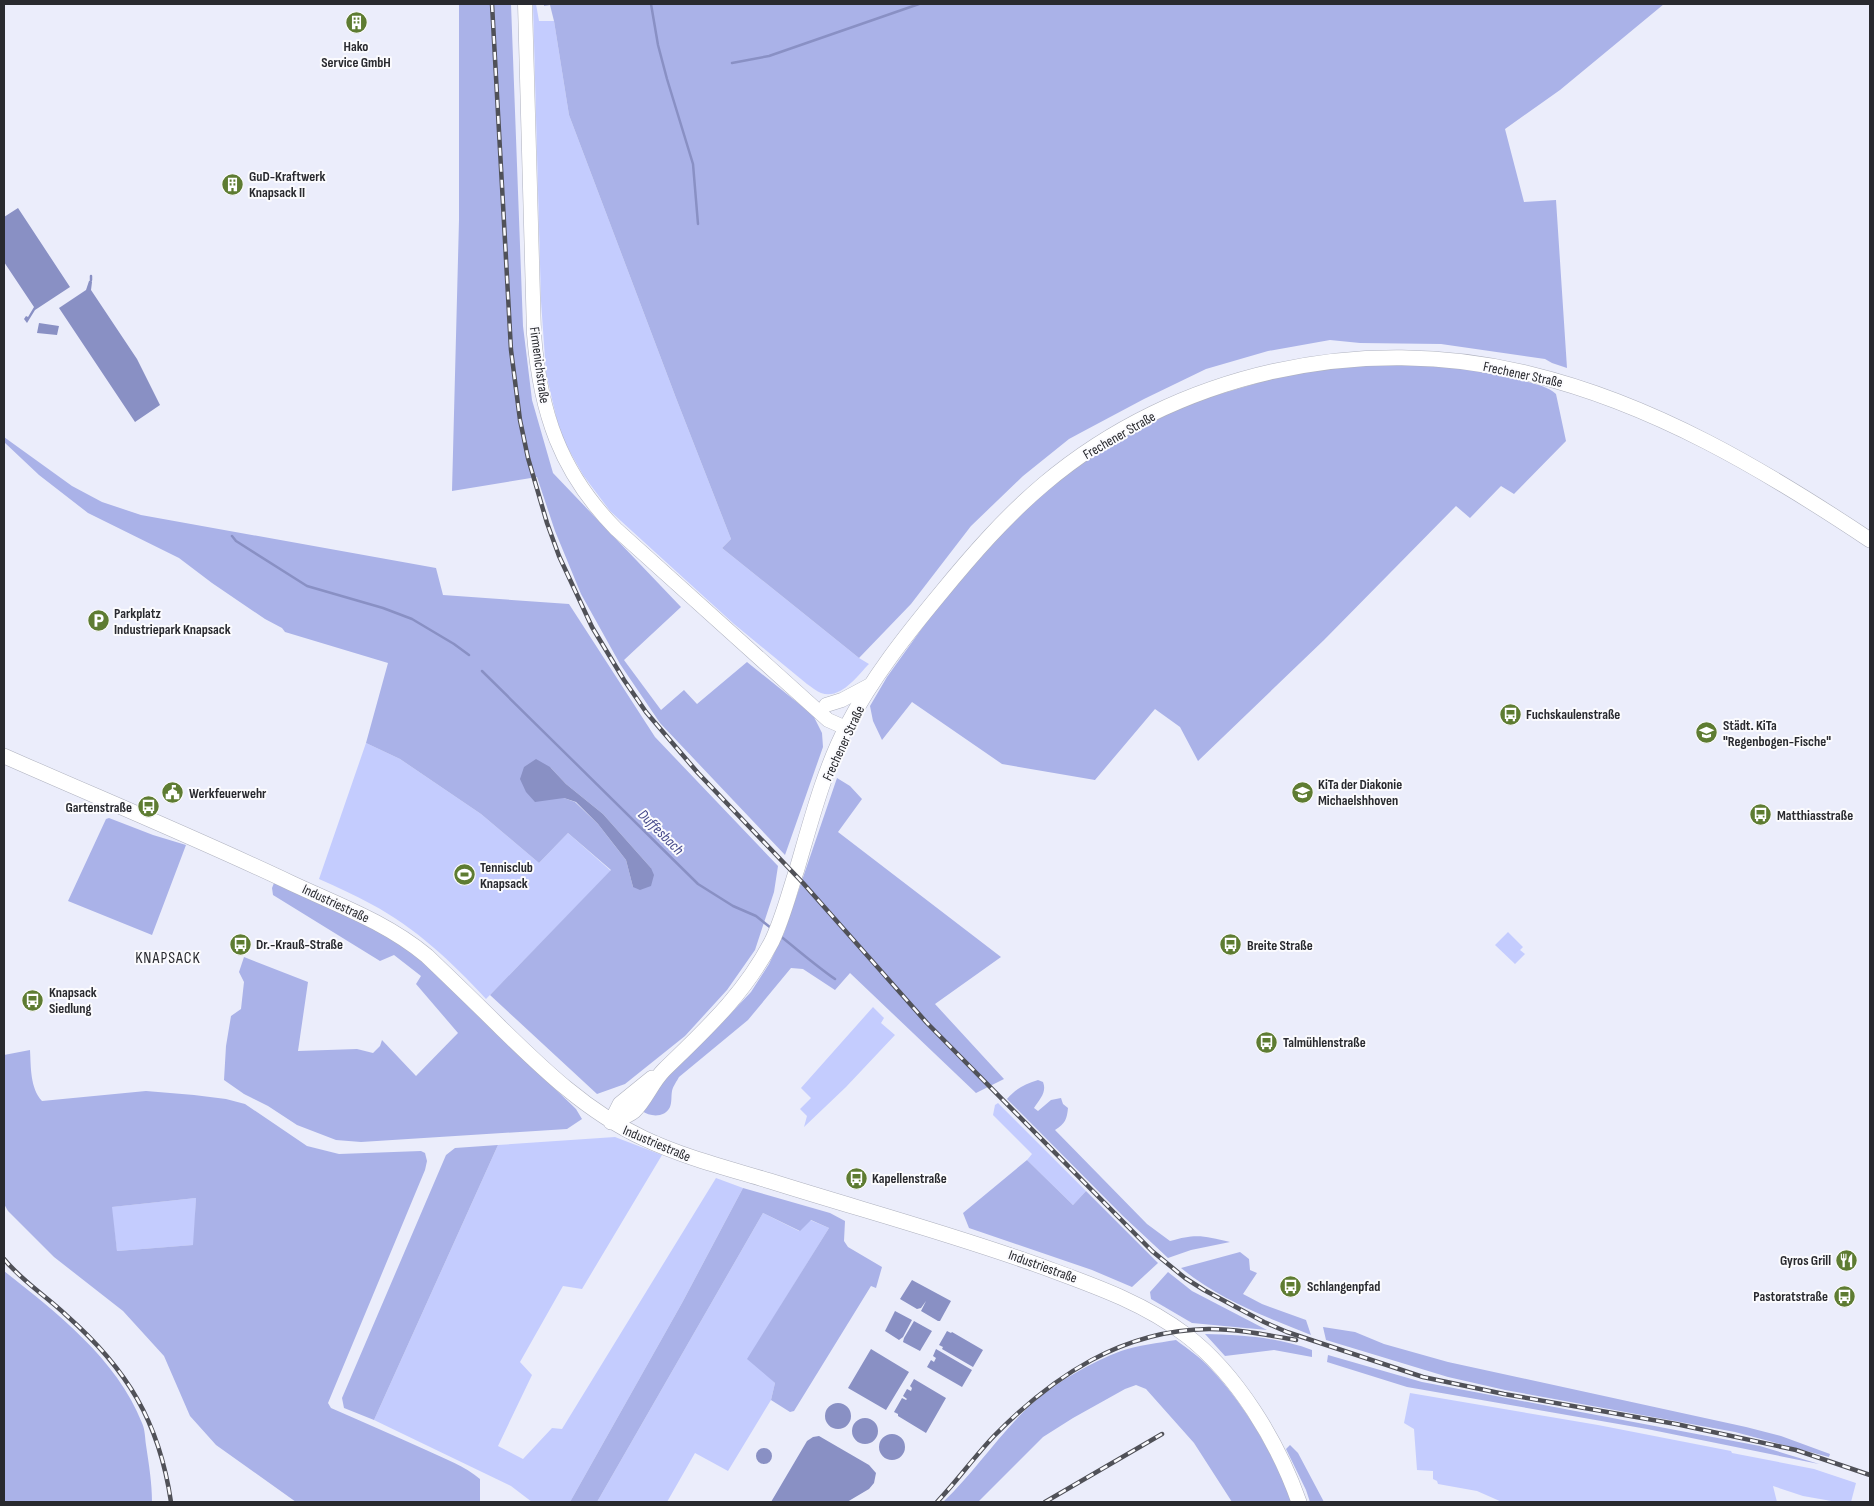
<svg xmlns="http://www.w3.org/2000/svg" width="1874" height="1506" viewBox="0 0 1874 1506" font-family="'Sofia Sans Condensed',sans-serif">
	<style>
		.green { fill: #c4ccfe }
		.forest { fill: #aab2e8; fill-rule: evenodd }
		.water { fill: #8990c4 }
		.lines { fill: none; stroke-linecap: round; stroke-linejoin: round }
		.stream { stroke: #8990c4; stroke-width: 2.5 }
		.tertiary-casing { stroke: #afb2bf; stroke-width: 15 }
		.secondary-casing { stroke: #afb2bf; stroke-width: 16 }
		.tertiary { stroke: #fff; stroke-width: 14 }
		.secondary { stroke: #fff; stroke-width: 15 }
		.rail-casing { stroke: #505158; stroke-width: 4.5 }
		.rail { stroke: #fbfbfe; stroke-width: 2.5; stroke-dasharray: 8; stroke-linecap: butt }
		.labels { text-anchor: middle; stroke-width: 4; stroke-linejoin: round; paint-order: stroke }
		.poi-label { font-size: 14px; font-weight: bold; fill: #292a2f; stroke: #fbfbfe; text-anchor: start }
		.street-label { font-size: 14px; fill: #292a2f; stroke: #fbfbfe }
		.water-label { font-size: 15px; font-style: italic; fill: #45498b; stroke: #fbfbfe }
		.quarter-label { font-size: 16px; letter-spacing: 1px; fill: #292a2f; stroke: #fbfbfe }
	</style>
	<rect width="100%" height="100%" fill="#ebedfb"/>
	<!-- green -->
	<path class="green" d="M 533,4 L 536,4 L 539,21 L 554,21 L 569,115 L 676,398 L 731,539 L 722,548 L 859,658 L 869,664 C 857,676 841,700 821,693 C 816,691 812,687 807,684 L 734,624 L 610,511 L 583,475 L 566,445 L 558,425 L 546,373 L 541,301 Z
		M 366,743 L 400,759 L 481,814 L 539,863 L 568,833 L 611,871 L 486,999 C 452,962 416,928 371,904 C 355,895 337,887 319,879 Z
		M 1508,932 L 1523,947 L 1520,950 L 1525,954 L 1515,964 L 1495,945 Z
		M 873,1007 L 884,1018 L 881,1023 L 895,1035 L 846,1087 L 804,1127 L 807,1116 L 800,1109 L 811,1098 L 801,1088 Z
		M 998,1103 L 1086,1191 L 1073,1205 L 1027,1160 L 1032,1154 L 993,1115 L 995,1105 Z
		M 615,1137 L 662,1155 L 582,1289 L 563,1286 L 520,1362 L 532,1375 L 498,1446 L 523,1459 L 552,1428 L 562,1429 L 716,1178 L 743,1188 L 682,1303 L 570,1502 L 532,1502 L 511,1486 L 374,1420 L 498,1145 Z
		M 196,1198 L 194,1245 L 117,1251 L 111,1207 Z
		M 763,1213 L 799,1231 L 810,1220 L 829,1228 L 749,1357 L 775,1383 L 771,1400 L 728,1471 L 695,1453 L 667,1502 L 597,1502 Z
		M 1410,1393 L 1598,1425 L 1731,1451 L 1732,1453 L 1814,1469 L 1856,1483 L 1851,1502 L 1837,1502 L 1803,1496 L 1773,1486 L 1777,1502 L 1502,1502 L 1477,1491 L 1438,1484 L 1437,1481 L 1433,1479 L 1433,1471 L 1417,1470 L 1414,1429 L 1404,1423 Z"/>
	<!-- forest -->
	<path class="forest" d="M 459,4 L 511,4 L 523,326 L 532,400 L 553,473 L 681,607 L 624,660 L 661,710 L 684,690 L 697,704 L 747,662 L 813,715 L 822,733 L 823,747 L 785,855 L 660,723 L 620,664 L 581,594 L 555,531 L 537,477 L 452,491 L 459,220 Z
		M 544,4 L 1664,4 L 1560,90 L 1505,129 L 1524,202 L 1556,200 L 1567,368 L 1552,363 L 1545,359 L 1441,344 L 1360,343 L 1330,340 L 1268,351 L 1206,369 L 1144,399 L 1082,432 L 1069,439 L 1023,476 L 971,526 L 911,604 L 859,658 L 722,548 L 731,539 L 676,398 L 569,115 L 554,21 L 550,5 L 544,6 Z
		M 1379,363 C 1429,366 1480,366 1528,382 C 1539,385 1548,387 1556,394 L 1566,441 L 1514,494 L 1501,486 L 1470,518 L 1456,506 L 1324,640 L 1198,761 L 1180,727 L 1155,709 L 1095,780 L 1002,764 L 912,702 L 882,740 L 873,721 L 870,706 L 887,677 L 933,613 L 962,577 L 1026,508 L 1081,463 L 1149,422 L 1200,400 L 1292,373 Z
		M 4,437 L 72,486 L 102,502 L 141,515 L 436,568 L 443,595 L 569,604 L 655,737 L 778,866 L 774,892 L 755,950 L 727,990 L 685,1036 L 625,1084 L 597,1094 L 490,995 L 611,870 L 568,833 L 539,863 L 481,814 L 400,759 L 366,743 L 388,663 L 285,632 L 282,628 L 265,619 L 212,583 L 179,558 L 88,513 L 39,475 L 4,442 ZM 550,767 L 566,784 L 603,814 L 651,868 L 633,887 L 626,860 L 615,846 L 598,824 L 575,802 L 564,798 Z
		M 837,778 L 850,786 L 862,799 L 838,832 L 1001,957 L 935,1004 L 1004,1079 L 976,1093 L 850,973 L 835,990 L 803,969 L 791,968 L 748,1020 L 679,1077 C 677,1081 673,1086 672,1091 C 671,1097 672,1102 670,1107 C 665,1118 650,1117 642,1111 L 665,1078 L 716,1029 L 751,992 L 769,964 L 784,933 Z
		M 109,818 L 153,835 L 186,845 L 152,935 L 68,901 L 106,819 Z
		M 274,883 L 379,930 L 417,956 L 576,1109 L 582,1119 L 567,1129 L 361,1142 L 336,1140 L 297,1125 L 268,1106 L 244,1094 L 224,1080 L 226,1046 L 231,1016 L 241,1009 L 244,982 L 239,972 L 244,957 L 308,982 L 298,1051 L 357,1049 L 373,1053 L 380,1046 L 382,1040 L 416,1076 L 458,1033 L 416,984 L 421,976 L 394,955 L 380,961 L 273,895 L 272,888 Z
		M 30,1050 C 31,1067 30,1088 42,1101 L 146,1091 L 194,1095 L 226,1099 L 245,1104 L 307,1146 L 339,1154 L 421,1151 L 425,1153 L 427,1161 L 425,1170 L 328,1403 L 331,1408 C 363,1422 395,1436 426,1450 C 445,1459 465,1466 480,1479 L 480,1502 L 296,1502 L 216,1445 L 190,1416 L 164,1356 L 123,1311 L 54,1257 L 8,1211 L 4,1204 L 4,1055 ZM 196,1198 L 193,1245 L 117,1251 L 112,1207 Z
		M 1038,1080 L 1043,1082 C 1047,1092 1040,1099 1034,1108 L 1038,1111 L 1051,1100 L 1061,1098 L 1063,1104 L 1068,1108 C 1067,1119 1065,1124 1055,1130 L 1147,1224 L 1170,1241 C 1196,1233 1205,1236 1230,1242 L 1191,1250 L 1168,1258 L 1123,1216 L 1007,1099 C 1016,1088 1026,1084 1038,1080 Z
		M 498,1145 L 374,1420 L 344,1408 L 342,1398 L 446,1155 L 455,1148 Z
		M 1027,1160 L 1073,1205 L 1086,1191 L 1158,1263 L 1132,1287 L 1092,1270 L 969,1228 L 963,1213 Z
		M 743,1188 L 830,1213 L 845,1221 L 844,1241 L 848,1247 L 882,1267 L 876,1288 L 871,1286 L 794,1411 L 790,1412 L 771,1400 L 775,1383 L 747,1359 L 829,1228 L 811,1220 L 800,1231 L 763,1213 L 597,1502 L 570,1502 L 682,1303 Z
		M 1240,1252 L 1249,1259 L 1250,1270 L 1257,1273 L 1243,1294 L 1262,1304 L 1306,1320 L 1311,1335 C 1265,1317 1219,1299 1181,1268 Z
		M 4,1271 C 56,1312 117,1359 142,1423 C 145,1429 145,1438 146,1445 C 149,1465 152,1483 152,1502 L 4,1502 Z
		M 1168,1272 L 1192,1291 L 1267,1330 L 1192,1323 L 1151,1299 L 1150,1292 Z
		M 1323,1327 L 1355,1332 L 1384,1344 L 1448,1362 L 1746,1427 L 1781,1436 L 1830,1454 L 1829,1457 L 1735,1432 L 1505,1390 L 1448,1377 L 1326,1340 Z
		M 1205,1334 C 1242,1335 1277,1337 1312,1350 L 1312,1357 L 1274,1350 L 1225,1356 Z
		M 1176,1340 C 1188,1349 1201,1358 1211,1369 C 1248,1408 1272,1454 1293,1502 L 1232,1502 L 1194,1443 L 1146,1389 L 1136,1385 L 1125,1389 L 1073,1418 L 1043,1437 L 978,1502 L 943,1502 C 976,1471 1001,1431 1035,1401 C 1059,1381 1091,1362 1121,1351 C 1138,1345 1158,1343 1176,1340 Z
		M 1328,1355 L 1422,1382 L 1760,1446 L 1819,1464 L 1647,1429 L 1407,1387 L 1327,1362 Z
		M 1290,1445 L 1298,1453 L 1324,1502 L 1310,1502 L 1306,1490 L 1286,1449 Z"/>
	<!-- water -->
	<path class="water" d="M 18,208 L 70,287 L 35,310 L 27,323 L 24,319 L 26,316 L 28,317 L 34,307 L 4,262 L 4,217 Z
		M 91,280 L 92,282 L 91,290 L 137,359 L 160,405 L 135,422 L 59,308 L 86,290 L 89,281 Z
		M 39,323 L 59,326 L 57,335 L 37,333 Z
		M 536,759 L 550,767 L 566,784 L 603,814 L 651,868 L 654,875 L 651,886 L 640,890 L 633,887 L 626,860 L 598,824 L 576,802 L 564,798 L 535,802 L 526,792 L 520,779 L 524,767 Z
		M 912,1280 L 951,1301 L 940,1321 L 938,1321 L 921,1311 L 926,1301 L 921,1308 L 917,1309 L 900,1299 Z
		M 895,1311 L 912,1320 L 903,1337 L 899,1340 L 885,1331 Z
		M 914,1321 L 932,1331 L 920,1351 L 903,1342 L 904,1338 Z
		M 947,1331 L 951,1333 L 952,1332 L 983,1350 L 973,1367 L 942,1349 L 943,1347 L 939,1345 Z
		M 871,1349 L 909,1372 L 886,1410 L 848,1388 Z
		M 936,1349 L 972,1370 L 962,1387 L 927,1367 L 931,1360 L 934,1362 L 936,1358 L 933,1356 Z
		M 914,1379 L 946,1398 L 926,1433 L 898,1416 L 898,1414 L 894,1412 L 902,1398 L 906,1400 L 907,1399 L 903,1396 L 907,1389 L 911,1391 L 912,1388 L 910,1386 Z
		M825 1416a13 13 0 1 1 26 0a13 13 0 1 1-26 0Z
		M852 1431a13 13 0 1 1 26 0a13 13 0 1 1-26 0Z
		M879 1447a13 13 0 1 1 26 0a13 13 0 1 1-26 0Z
		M 819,1436 L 869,1465 L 876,1473 L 874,1483 L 869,1489 L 847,1502 L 771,1502 L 807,1441 L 813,1437 Z
		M756 1456a8 8 0 1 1 16 0a8 8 0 1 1-16 0Z"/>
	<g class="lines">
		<!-- stream -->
		<path class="stream" d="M 651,4 L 658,45 L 667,79 L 693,164 L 698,224
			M 732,63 L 769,56 L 919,4
			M 91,280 L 91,276
			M 232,536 L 236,541 L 307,586 L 383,608 L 412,619 L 454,644 L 469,655
			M 482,671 L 698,884 L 733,906 L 756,916 L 771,928
			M 779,935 C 798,950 815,965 835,979"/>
		<defs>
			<path id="tertiary" d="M 525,4 L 534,334 C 540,412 560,472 616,529 L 828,720 L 846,728
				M 826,705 L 842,700 L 872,684"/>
			<path id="secondary" d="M 4,756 C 99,798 196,838 291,883 C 338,905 386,922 427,956 C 451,979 476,1003 500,1027 C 543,1069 587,1112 643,1138 C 683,1157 727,1168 770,1181 C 862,1210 956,1235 1046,1268 C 1095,1286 1144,1303 1186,1335 C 1237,1374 1278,1442 1299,1502
				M 611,1122 C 619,1119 628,1116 634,1111 C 646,1099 652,1082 664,1070 C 706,1029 744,995 772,941 C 783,918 789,893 797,869 C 811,821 824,770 847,726 C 872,678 906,635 940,594 C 972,555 1005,517 1044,484 C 1177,372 1362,332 1530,374 C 1654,404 1765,470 1870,540
				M 611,1122 L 620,1104 L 652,1078"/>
		</defs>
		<!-- tertiary casing -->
		<use href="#tertiary" class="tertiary-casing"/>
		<!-- secondary casing -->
		<use href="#secondary" class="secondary-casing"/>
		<!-- tertiary -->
		<use href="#tertiary" class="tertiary"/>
		<!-- secondary -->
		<use href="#secondary" class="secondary"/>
		<defs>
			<path id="rail" d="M 492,4 L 511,350 L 520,420 L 528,458 L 547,523 L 559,556 L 592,627 L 624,680 L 646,712 L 698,773 L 803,883 L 927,1023 L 1152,1251 L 1185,1278 L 1204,1290 L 1264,1322 L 1287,1332 L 1423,1377 L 1504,1394 L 1676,1424 L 1796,1450 L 1870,1475
				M 4,1259 C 22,1281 46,1296 66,1315 C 127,1369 159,1421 171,1502
				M 937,1502 C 957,1481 974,1457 994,1436 C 1053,1376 1122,1330 1209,1329 C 1238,1329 1267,1335 1296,1340
				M 1045,1502 L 1162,1434"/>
		</defs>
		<!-- rail casing -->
		<use href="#rail" class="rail-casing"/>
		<!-- rail -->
		<use href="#rail" class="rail"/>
	</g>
	<!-- icons -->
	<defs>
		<symbol id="building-disc" viewBox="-11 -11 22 22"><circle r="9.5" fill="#5e7c32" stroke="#fbfbfe"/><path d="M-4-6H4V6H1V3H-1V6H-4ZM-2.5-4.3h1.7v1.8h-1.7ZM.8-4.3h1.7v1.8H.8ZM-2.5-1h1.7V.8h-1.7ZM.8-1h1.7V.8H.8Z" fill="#fff"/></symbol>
		<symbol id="parking-disc" viewBox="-11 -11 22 22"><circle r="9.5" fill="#5e7c32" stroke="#fbfbfe"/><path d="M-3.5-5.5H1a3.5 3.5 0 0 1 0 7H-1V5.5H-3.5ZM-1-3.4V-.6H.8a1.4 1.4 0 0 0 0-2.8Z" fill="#fff"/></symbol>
		<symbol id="bus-disc" viewBox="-11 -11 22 22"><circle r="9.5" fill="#5e7c32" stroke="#fbfbfe"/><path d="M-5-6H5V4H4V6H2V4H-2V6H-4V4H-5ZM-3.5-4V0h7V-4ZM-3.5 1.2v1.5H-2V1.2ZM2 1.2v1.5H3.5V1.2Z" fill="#fff"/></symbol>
		<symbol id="school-disc" viewBox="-11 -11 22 22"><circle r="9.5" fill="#5e7c32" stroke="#fbfbfe"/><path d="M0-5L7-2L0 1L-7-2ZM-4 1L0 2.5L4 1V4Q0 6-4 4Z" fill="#fff"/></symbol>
		<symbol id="civic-disc" viewBox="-11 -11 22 22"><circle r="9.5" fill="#5e7c32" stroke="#fbfbfe"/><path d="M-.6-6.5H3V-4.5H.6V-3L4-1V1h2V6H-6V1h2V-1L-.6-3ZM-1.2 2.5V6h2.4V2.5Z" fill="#fff"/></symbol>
		<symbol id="stadium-disc" viewBox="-11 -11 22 22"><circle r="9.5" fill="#5e7c32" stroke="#fbfbfe"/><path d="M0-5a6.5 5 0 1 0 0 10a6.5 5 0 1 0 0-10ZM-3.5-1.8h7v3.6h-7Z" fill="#fff"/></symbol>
		<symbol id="restaurant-disc" viewBox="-11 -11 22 22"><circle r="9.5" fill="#5e7c32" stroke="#fbfbfe"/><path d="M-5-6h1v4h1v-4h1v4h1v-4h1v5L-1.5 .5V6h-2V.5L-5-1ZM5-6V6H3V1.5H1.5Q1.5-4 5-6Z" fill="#fff"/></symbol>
	</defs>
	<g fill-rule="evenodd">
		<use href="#building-disc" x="344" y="10" width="25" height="25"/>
		<use href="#building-disc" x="220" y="172" width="25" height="25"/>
		<use href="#parking-disc" x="86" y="608" width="25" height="25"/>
		<use href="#bus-disc" x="1498" y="702" width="25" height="25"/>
		<use href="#school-disc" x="1694" y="720" width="25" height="25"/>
		<use href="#school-disc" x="1290" y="780" width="25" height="25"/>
		<use href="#civic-disc" x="160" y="780" width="25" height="25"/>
		<use href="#bus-disc" x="136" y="794" width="25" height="25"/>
		<use href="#bus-disc" x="1748" y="802" width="25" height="25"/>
		<use href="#stadium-disc" x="452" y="862" width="25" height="25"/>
		<use href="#bus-disc" x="228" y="932" width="25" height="25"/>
		<use href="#bus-disc" x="1218" y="932" width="25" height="25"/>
		<use href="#bus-disc" x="20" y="988" width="25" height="25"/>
		<use href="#bus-disc" x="1254" y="1030" width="25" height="25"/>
		<use href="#bus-disc" x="844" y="1166" width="25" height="25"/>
		<use href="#restaurant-disc" x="1834" y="1248" width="25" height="25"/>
		<use href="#bus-disc" x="1278" y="1274" width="25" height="25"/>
		<use href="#bus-disc" x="1832" y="1284" width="25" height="25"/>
	</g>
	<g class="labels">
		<!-- poi labels -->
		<g class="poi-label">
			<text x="356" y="51" text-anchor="middle">Hako<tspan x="356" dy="16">Service GmbH</tspan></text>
			<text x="249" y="181">GuD-Kraftwerk<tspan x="249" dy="16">Knapsack II</tspan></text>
			<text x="114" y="618">Parkplatz<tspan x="114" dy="16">Industriepark Knapsack</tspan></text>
			<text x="1526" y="719">Fuchskaulenstraße</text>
			<text x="1723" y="730">Städt. KiTa<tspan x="1723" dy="16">"Regenbogen-Fische"</tspan></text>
			<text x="1318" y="789">KiTa der Diakonie<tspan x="1318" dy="16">Michaelshhoven</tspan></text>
			<text x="189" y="798">Werkfeuerwehr</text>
			<text x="132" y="812" text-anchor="end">Gartenstraße</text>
			<text x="1777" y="820">Matthiasstraße</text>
			<text x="480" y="872">Tennisclub<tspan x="480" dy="16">Knapsack</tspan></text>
			<text x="256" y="949">Dr.-Krauß-Straße</text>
			<text x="1247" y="950">Breite Straße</text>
			<text x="49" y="997">Knapsack<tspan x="49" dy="16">Siedlung</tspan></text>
			<text x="1283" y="1047">Talmühlenstraße</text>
			<text x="872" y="1183">Kapellenstraße</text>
			<text x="1831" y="1265" text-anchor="end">Gyros Grill</text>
			<text x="1307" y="1291">Schlangenpfad</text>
			<text x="1828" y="1301" text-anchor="end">Pastoratstraße</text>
		</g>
		<!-- street labels -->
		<g class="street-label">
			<text transform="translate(540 365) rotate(82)" y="5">Firmenichstraße</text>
			<text transform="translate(1523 374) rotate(12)" y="5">Frechener Straße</text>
			<text transform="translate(1119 435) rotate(-30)" y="5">Frechener Straße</text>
			<text transform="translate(843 743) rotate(-65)" y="5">Frechener Straße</text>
			<text transform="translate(336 903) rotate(25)" y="5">Industriestraße</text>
			<text transform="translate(657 1143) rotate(23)" y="5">Industriestraße</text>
			<text transform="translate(1043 1266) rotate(20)" y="5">Industriestraße</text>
		</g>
		<!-- water labels -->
		<g class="water-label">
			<text transform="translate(661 832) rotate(45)" y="5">Duffesbach</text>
		</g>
		<!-- quarter labels -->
		<g class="quarter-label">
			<text x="168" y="963">KNAPSACK</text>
		</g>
	</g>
	<!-- border -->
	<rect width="1874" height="1506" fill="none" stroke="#292a2f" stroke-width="10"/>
</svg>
